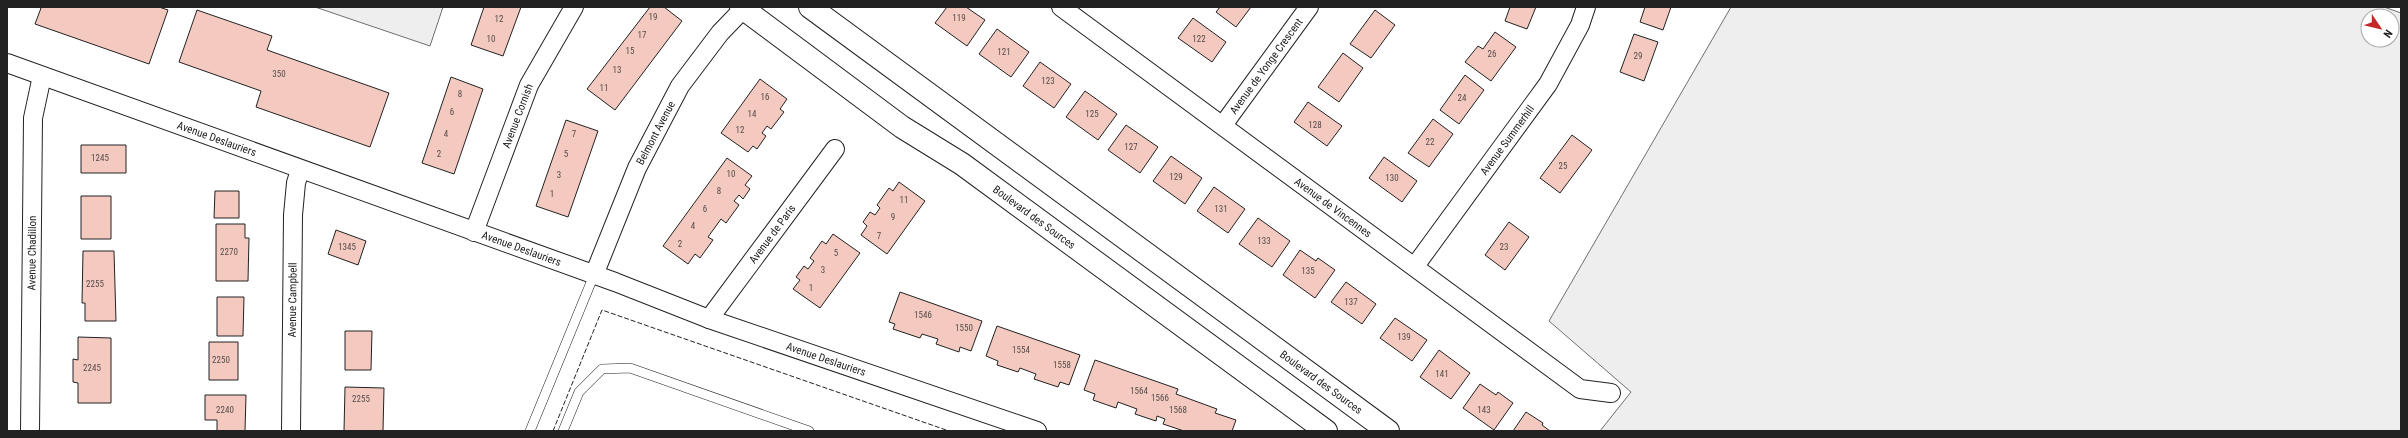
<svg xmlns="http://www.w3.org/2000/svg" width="2408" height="438" viewBox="0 0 2408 438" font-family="'Roboto Condensed',sans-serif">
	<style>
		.green { fill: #eee; stroke: #6f6f6f; fill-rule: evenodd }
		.building { fill: #f3c9c0; stroke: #222 }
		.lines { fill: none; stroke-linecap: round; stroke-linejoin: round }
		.service-casing { stroke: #222; stroke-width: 10 }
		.minor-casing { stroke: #222; stroke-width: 20 }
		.secondary-casing { stroke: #222; stroke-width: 24 }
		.service { stroke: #fff; stroke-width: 9 }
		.minor { stroke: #fff; stroke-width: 18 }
		.secondary { stroke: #fff; stroke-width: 22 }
		.fence { stroke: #222; stroke-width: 1; stroke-dasharray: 5 2; stroke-linecap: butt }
		.labels { text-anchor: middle; stroke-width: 3; stroke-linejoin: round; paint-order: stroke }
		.number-label { font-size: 9px; fill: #564c4a }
		.street-label { font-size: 11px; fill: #222; stroke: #fff }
	</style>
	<rect width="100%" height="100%" fill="#fff"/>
	<!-- green -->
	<path class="green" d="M 315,7 L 443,7 L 430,46 Z
		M 1731,7 L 2384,7 L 2401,13 L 2401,431 L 1600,431 L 1631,392 L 1549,321 ZM 2368,16 L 2392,16 L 2392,40 L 2368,40 Z"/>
	<!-- building -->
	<path class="building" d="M 38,7 L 159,7 L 168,10 L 149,64 L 35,24 L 41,8 Z
		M 484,7 L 521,7 L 503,56 L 471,45 Z
		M 650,7 L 664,7 L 682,21 L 615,110 L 587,89 Z
		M 947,7 L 966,7 L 985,20 L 967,46 L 935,23 Z
		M 1220,7 L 1251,7 L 1236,27 L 1216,12 Z
		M 1510,7 L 1536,7 L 1527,29 L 1505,21 Z
		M 1645,7 L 1671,7 L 1663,30 L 1640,22 Z
		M 197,10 L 272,36 L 267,50 L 389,93 L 370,147 L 256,107 L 261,91 L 179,62 Z
		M 1375,10 L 1395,25 L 1371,58 L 1350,44 Z
		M 1193,18 L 1226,42 L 1212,62 L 1178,38 Z
		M 997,29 L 1029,52 L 1011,77 L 979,54 Z
		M 1495,32 L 1516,47 L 1491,81 L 1465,62 L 1478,46 L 1483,49 Z
		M 1634,34 L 1658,42 L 1644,81 L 1620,72 Z
		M 1343,53 L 1363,68 L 1339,102 L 1318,87 Z
		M 1040,62 L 1071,84 L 1054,108 L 1023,86 Z
		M 1465,75 L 1484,90 L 1459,124 L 1440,110 Z
		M 451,77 L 483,89 L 454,174 L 422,163 Z
		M 760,79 L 787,99 L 780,109 L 784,112 L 771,129 L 767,126 L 762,133 L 766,136 L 757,149 L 753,146 L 748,152 L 721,133 Z
		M 1085,91 L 1117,114 L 1098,140 L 1066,117 Z
		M 1308,102 L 1342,126 L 1327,146 L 1294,122 Z
		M 1433,119 L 1453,134 L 1429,167 L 1408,153 Z
		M 566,120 L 598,131 L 568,217 L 536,206 Z
		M 1126,125 L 1158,147 L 1140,173 L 1108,150 Z
		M 1572,135 L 1592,150 L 1560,193 L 1540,178 Z
		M 81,145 L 126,145 L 126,173 L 81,173 Z
		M 1171,156 L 1202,178 L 1185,204 L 1153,181 Z
		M 1384,157 L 1417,181 L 1402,202 L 1369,178 Z
		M 727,158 L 752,176 L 745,185 L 750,189 L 743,199 L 739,195 L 734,201 L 739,205 L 726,223 L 721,219 L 708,237 L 713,240 L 700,258 L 695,254 L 688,264 L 663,246 Z
		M 899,182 L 925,201 L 887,254 L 861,235 L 867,226 L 863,222 L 870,212 L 875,215 L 880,208 L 877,205 L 889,188 L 893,191 Z
		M 1214,187 L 1245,209 L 1228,233 L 1197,211 Z
		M 215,191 L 239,191 L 239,218 L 214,218 Z
		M 81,196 L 111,196 L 111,239 L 81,239 Z
		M 1258,218 L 1290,241 L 1272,267 L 1239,244 Z
		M 1509,222 L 1529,237 L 1505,270 L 1485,255 Z
		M 216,224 L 245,224 L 245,238 L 249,238 L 248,281 L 216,281 Z
		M 336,230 L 366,241 L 358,265 L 328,254 Z
		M 833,234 L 860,253 L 820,308 L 793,289 L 800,280 L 796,277 L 804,266 L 808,269 L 814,261 L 810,258 L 822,241 L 826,244 Z
		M 1300,250 L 1316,261 L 1318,258 L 1335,270 L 1315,298 L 1283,275 Z
		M 83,251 L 114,251 L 116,321 L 85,321 L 85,303 L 82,303 Z
		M 1346,282 L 1376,304 L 1362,324 L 1331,302 Z
		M 900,292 L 982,321 L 971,351 L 960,347 L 959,352 L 936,344 L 938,339 L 922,334 L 920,338 L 893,329 L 895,324 L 889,322 Z
		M 217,297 L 244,297 L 243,336 L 217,336 Z
		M 1395,318 L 1427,340 L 1412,361 L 1380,338 Z
		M 997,326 L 1080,355 L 1069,385 L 1060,382 L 1058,387 L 1034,379 L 1036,374 L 1020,368 L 1018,372 L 997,365 L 998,361 L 986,356 Z
		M 345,331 L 372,331 L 371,370 L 345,370 Z
		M 78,337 L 111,338 L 111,403 L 78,403 L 78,383 L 73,382 L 73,359 L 78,360 Z
		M 209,342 L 238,342 L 238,380 L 209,380 Z
		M 1439,350 L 1470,373 L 1451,399 L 1420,377 Z
		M 1095,360 L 1178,389 L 1176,394 L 1217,409 L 1215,413 L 1236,420 L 1232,431 L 1184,431 L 1163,424 L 1165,419 L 1157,416 L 1156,421 L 1135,414 L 1137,409 L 1118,402 L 1116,408 L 1093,400 L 1095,394 L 1084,390 Z
		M 1480,384 L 1496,395 L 1498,392 L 1513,403 L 1494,430 L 1463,408 Z
		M 345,387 L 384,388 L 383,431 L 344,431 Z
		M 205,395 L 246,395 L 245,431 L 217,431 L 217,420 L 205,420 Z
		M 1526,412 L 1543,423 L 1542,425 L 1550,431 L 1513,431 Z"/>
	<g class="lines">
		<defs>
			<path id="service" d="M 530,431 L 594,275
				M 563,431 L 579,392 L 602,369 L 630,368 L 809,431"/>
			<g id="minor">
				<path id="s1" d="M 1061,7 L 1580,389 L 1611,393"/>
				<path id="s2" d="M 7,63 L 615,282 L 709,319 L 1037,431"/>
				<path id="s3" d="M 1223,125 L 1309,7"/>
				<path id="s4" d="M 474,232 L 529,85 L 574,7"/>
				<path id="s5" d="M 1415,266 L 1548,84 L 1580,25 L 1586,7"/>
				<path id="s6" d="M 594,275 L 637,168 L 680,86 L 720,33 L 745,7"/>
				<path id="s7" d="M 709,319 L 835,149"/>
				<path id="s8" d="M 30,431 L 33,118 L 42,76"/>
				<path id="s9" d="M 291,431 L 293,215 L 296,183 L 300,170"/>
			</g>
			<g id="secondary">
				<path id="s10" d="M 741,7 L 902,127 L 962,164 L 1326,431"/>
				<path id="s11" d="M 810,7 L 1388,431"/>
			</g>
		</defs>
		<!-- service casing -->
		<use href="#service" class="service-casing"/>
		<!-- minor casing -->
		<use href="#minor" class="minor-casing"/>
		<!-- secondary casing -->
		<use href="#secondary" class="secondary-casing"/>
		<!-- service -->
		<use href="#service" class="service"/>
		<!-- minor -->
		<use href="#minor" class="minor"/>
		<!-- secondary -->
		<use href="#secondary" class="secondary"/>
		<!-- fence -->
		<path class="fence" d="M 553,431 L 602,310 L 949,431"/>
	</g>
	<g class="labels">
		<!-- number labels -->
		<g class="number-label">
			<text x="653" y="20">19</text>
			<text x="959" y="21">119</text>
			<text x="499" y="22">12</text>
			<text x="642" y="38">17</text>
			<text x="491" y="42">10</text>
			<text x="1199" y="42">122</text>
			<text x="630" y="54">15</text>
			<text x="1004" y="55">121</text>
			<text x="1492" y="57">26</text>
			<text x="1638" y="59">29</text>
			<text x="617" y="73">13</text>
			<text x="279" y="77">350</text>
			<text x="1048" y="84">123</text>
			<text x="604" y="91">11</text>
			<text x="460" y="97">8</text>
			<text x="765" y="100">16</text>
			<text x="1462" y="101">24</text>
			<text x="452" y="115">6</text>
			<text x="752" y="117">14</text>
			<text x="1092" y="117">125</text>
			<text x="1315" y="128">128</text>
			<text x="740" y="133">12</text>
			<text x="446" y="137">4</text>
			<text x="574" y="137">7</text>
			<text x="1430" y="145">22</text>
			<text x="1131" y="150">127</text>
			<text x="439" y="157">2</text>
			<text x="566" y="157">5</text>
			<text x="100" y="161">1245</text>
			<text x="1563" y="169">25</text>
			<text x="731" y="177">10</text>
			<text x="559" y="178">3</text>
			<text x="1176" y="180">129</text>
			<text x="1392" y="181">130</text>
			<text x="719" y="194">8</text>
			<text x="552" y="197">1</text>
			<text x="904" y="203">11</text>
			<text x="705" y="212">6</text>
			<text x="1221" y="212">131</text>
			<text x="893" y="220">9</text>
			<text x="693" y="229">4</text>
			<text x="879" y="239">7</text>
			<text x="1264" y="244">133</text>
			<text x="680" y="247">2</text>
			<text x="347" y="250">1345</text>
			<text x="1504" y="250">23</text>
			<text x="229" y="255">2270</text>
			<text x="836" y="256">5</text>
			<text x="823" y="273">3</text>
			<text x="1308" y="274">135</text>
			<text x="95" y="287">2255</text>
			<text x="811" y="291">1</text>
			<text x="1351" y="305">137</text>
			<text x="923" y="318">1546</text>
			<text x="964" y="331">1550</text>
			<text x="1404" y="340">139</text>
			<text x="1021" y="353">1554</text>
			<text x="221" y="363">2250</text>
			<text x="1062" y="368">1558</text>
			<text x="92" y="371">2245</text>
			<text x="1442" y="377">141</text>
			<text x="1139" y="394">1564</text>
			<text x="1160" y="401">1566</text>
			<text x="361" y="402">2255</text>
			<text x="225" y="413">2240</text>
			<text x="1178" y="413">1568</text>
			<text x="1484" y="413">143</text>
		</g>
		<!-- street labels -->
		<g class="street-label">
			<text dy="4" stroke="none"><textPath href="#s3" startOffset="73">Avenue de Yonge Crescent</textPath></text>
			<text dy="4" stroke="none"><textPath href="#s4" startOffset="124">Avenue Cornish</textPath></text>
			<text dy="4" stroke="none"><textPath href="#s6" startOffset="155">Belmont Avenue</textPath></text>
			<text dy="4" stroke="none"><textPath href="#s2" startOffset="223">Avenue Deslauriers</textPath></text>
			<text dy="4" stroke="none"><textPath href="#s5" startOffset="156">Avenue Summerhill</textPath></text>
			<text dy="4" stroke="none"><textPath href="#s1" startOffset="338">Avenue de Vincennes</textPath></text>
			<text dy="4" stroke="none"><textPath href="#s10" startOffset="361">Boulevard des Sources</textPath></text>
			<text dy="4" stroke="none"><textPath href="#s7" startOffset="106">Avenue de Paris</textPath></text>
			<text dy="4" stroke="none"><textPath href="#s2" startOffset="547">Avenue Deslauriers</textPath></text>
			<text dy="4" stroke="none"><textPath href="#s8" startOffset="178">Avenue Chadillon</textPath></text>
			<text dy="4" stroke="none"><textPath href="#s9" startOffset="131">Avenue Campbell</textPath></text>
			<text dy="4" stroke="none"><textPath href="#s2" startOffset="871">Avenue Deslauriers</textPath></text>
			<text dy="4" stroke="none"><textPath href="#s11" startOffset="634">Boulevard des Sources</textPath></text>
		</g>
	</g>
	<!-- border -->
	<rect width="2408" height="438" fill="none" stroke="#222222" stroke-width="16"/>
	<!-- north arrow -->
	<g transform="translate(2380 28) rotate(125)"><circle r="19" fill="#ffffff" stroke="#a7a7a7"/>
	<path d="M0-3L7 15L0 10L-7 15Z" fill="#c62828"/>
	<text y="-6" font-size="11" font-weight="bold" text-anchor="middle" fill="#222222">N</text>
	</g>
</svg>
